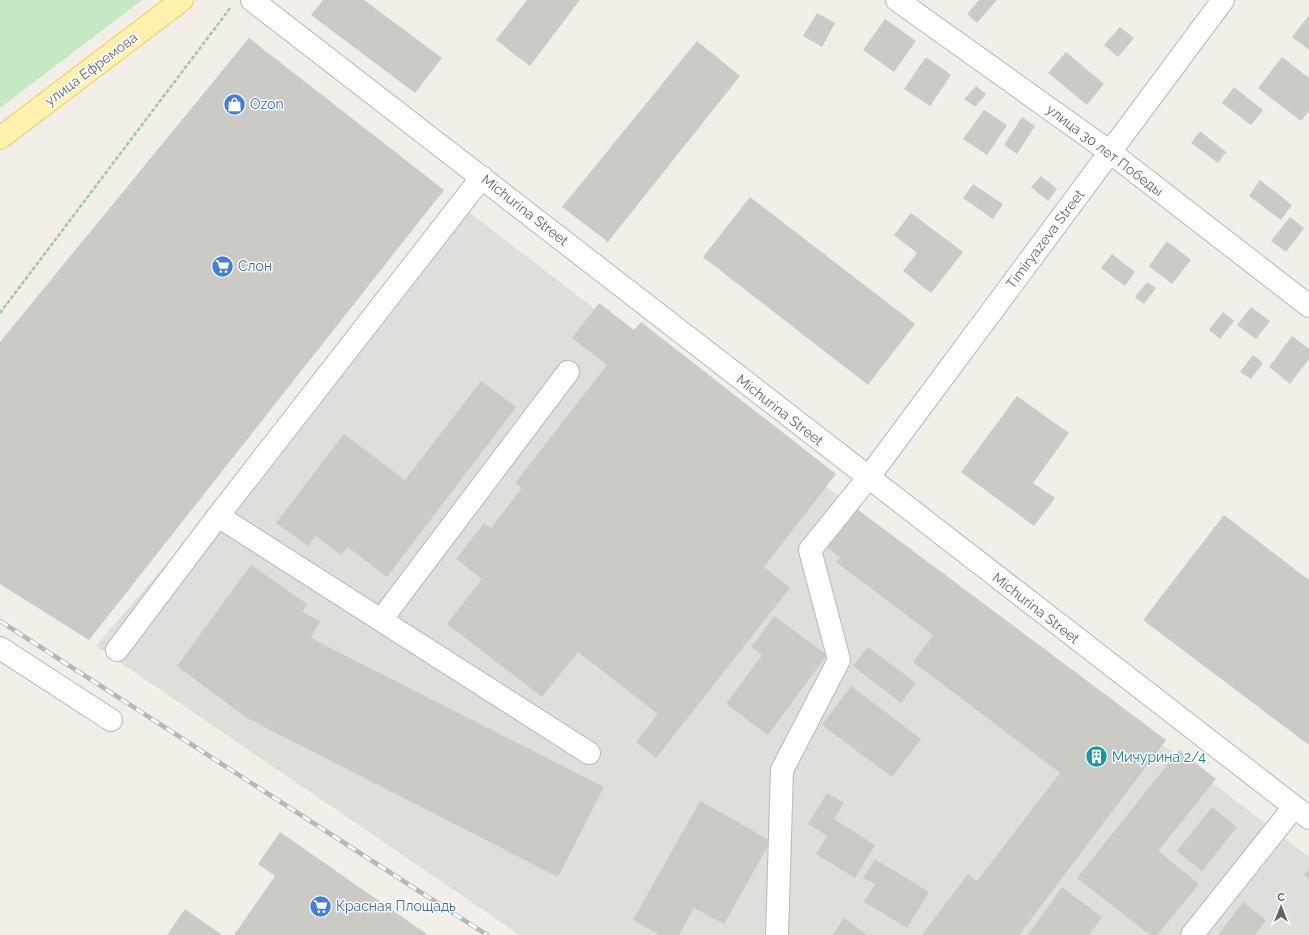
<svg xmlns="http://www.w3.org/2000/svg" width="1309" height="935" viewBox="0 0 1309 935" font-family="Raleway,sans-serif">
	<style>
		.industrial { fill: #e0deda }
		.green { fill: #c5e8c5 }
		.building { fill: #cccac5 }
		.lines { fill: none; stroke-linecap: round; stroke-linejoin: round }
		.minor-casing { stroke: #b5b8bc; stroke-width: 24 }
		.major-casing { stroke: #f2c960; stroke-width: 24 }
		.path { stroke: #9cc7a9; stroke-width: 2.5; stroke-dasharray: 4 2; stroke-linecap: butt }
		.minor { stroke: #fff; stroke-width: 22 }
		.major { stroke: #fff2af; stroke-width: 22 }
		.rail-casing { stroke: #b6b7b8; stroke-width: 4.5 }
		.rail { stroke: #fff; stroke-width: 3; stroke-dasharray: 9; stroke-linecap: butt }
		.labels { text-anchor: middle; stroke-width: 3; stroke-linejoin: round; paint-order: stroke }
		.street-label { font-size: 14px; fill: #5f6368; stroke: #fff }
		.shop-label { font-size: 14px; fill: #366cbe; stroke: #fff; text-anchor: start }
		.culture-label { font-size: 14px; fill: #0d838f; stroke: #fff; text-anchor: start }
	</style>
	<rect width="100%" height="100%" fill="#f1efe8"/>
	<!-- industrial -->
	<path class="industrial" d="M 457,203 L 1309,857 L 1309,935 L 520,935 L 96,646 L 261,453 Z"/>
	<!-- green -->
	<path class="green" d="M 0,0 L 142,0 L 0,108 Z"/>
	<!-- building -->
	<path class="building" d="M 323,0 L 364,0 L 442,58 L 415,93 L 311,15 Z
		M 527,0 L 580,0 L 530,66 L 496,40 Z
		M 979,0 L 997,0 L 977,23 L 967,14 Z
		M 817,13 L 835,23 L 822,47 L 803,36 Z
		M 1309,15 L 1309,50 L 1292,37 Z
		M 885,19 L 916,41 L 894,72 L 863,50 Z
		M 1120,27 L 1134,38 L 1118,57 L 1104,45 Z
		M 249,38 L 444,190 L 89,640 L 0,584 L 0,342 Z
		M 697,41 L 740,76 L 608,242 L 562,207 Z
		M 1066,52 L 1104,84 L 1087,105 L 1048,73 Z
		M 926,57 L 951,75 L 930,106 L 904,89 Z
		M 1282,57 L 1309,78 L 1309,111 L 1301,121 L 1258,88 Z
		M 976,86 L 986,94 L 975,107 L 964,99 Z
		M 1234,87 L 1263,110 L 1251,125 L 1222,103 Z
		M 984,110 L 1007,125 L 987,155 L 963,139 Z
		M 1022,117 L 1035,126 L 1017,154 L 1004,145 Z
		M 1200,131 L 1226,152 L 1218,163 L 1191,143 Z
		M 1041,176 L 1057,189 L 1048,201 L 1031,187 Z
		M 1260,180 L 1292,205 L 1281,220 L 1249,196 Z
		M 973,184 L 1003,204 L 993,219 L 963,198 Z
		M 750,197 L 915,324 L 868,385 L 703,257 Z
		M 911,213 L 963,252 L 931,293 L 903,271 L 917,253 L 894,235 Z
		M 1290,217 L 1304,228 L 1286,252 L 1271,241 Z
		M 1167,241 L 1191,260 L 1172,284 L 1149,266 Z
		M 1112,254 L 1135,272 L 1125,286 L 1101,268 Z
		M 1147,282 L 1156,288 L 1144,304 L 1135,297 Z
		M 599,303 L 634,330 L 641,322 L 836,474 L 764,567 L 790,588 L 656,758 L 636,742 L 658,714 L 578,652 L 542,697 L 447,624 L 482,579 L 456,559 L 484,523 L 491,528 L 522,488 L 515,483 L 607,365 L 572,338 Z
		M 1251,307 L 1270,321 L 1256,339 L 1237,325 Z
		M 1223,312 L 1234,321 L 1220,339 L 1209,330 Z
		M 1292,336 L 1309,349 L 1309,359 L 1290,384 L 1269,367 Z
		M 1253,355 L 1263,363 L 1251,379 L 1240,372 Z
		M 481,381 L 516,407 L 387,577 L 348,547 L 341,555 L 316,536 L 308,546 L 276,523 L 344,434 L 405,480 Z
		M 1017,396 L 1069,433 L 1033,483 L 1055,498 L 1034,526 L 961,472 Z
		M 853,506 L 1166,740 L 1019,935 L 922,935 L 968,874 L 977,881 L 1060,773 L 913,662 L 933,635 L 836,562 L 840,558 L 824,545 Z
		M 1224,515 L 1309,580 L 1309,745 L 1143,620 Z
		M 251,565 L 307,604 L 302,612 L 320,621 L 311,638 L 604,787 L 558,877 L 247,718 L 177,666 Z
		M 774,616 L 827,655 L 768,735 L 726,704 L 762,655 L 751,647 Z
		M 868,647 L 916,683 L 901,703 L 853,666 Z
		M 851,686 L 921,739 L 892,777 L 822,725 Z
		M 1179,750 L 1216,779 L 1158,851 L 1199,884 L 1157,935 L 1150,935 L 1077,878 Z
		M 827,793 L 844,803 L 834,819 L 875,845 L 855,878 L 816,854 L 827,836 L 808,824 Z
		M 700,801 L 771,841 L 724,924 L 694,908 L 679,935 L 660,935 L 633,920 Z
		M 1212,807 L 1237,827 L 1202,871 L 1177,851 Z
		M 280,832 L 428,935 L 234,935 L 275,876 L 258,864 Z
		M 875,859 L 929,892 L 907,928 L 864,902 L 875,884 L 863,878 Z
		M 1309,869 L 1309,879 L 1304,875 Z
		M 1062,887 L 1102,917 L 1089,935 L 1028,935 Z
		M 1243,902 L 1266,920 L 1255,935 L 1218,935 Z
		M 185,909 L 222,935 L 167,935 Z
		M 844,918 L 867,935 L 832,935 Z"/>
	<g class="lines">
		<defs>
			<path id="minor" d="M 252,0 L 1309,818
				M 897,0 L 1110,152 L 1309,306
				M 218,516 L 589,753
				M 381,620 L 568,372
				M 0,648 L 111,720
				M 117,650 L 218,516 L 482,177
				M 777,935 L 782,770 L 839,660 L 810,550 L 868,478 L 1223,0
				M 1192,935 L 1294,807"/>
			<path id="major" d="M 0,138 L 182,0"/>
		</defs>
		<!-- minor casing -->
		<use href="#minor" class="minor-casing"/>
		<!-- major casing -->
		<use href="#major" class="major-casing"/>
		<!-- path -->
		<path class="path" d="M 0,313 L 231,7"/>
		<!-- minor -->
		<use href="#minor" class="minor"/>
		<!-- major -->
		<use href="#major" class="major"/>
		<defs>
			<path id="rail" d="M 0,621 L 487,935"/>
		</defs>
		<!-- rail casing -->
		<use href="#rail" class="rail-casing"/>
		<!-- rail -->
		<use href="#rail" class="rail"/>
	</g>
	<!-- icons -->
	<defs>
		<symbol id="shop-disc" viewBox="-11 -11 22 22"><circle r="9.5" fill="#3f7fe0" stroke="#fff"/><path d="M-5-2.5h2.3a2.7 3.5 0 0 1 5.4 0H5L5.5 6h-11ZM-1.5-2.5h3a1.5 2.3 0 0 0-3 0Z" fill="#fff"/></symbol>
		<symbol id="supermarket-disc" viewBox="-11 -11 22 22"><circle r="9.5" fill="#3f7fe0" stroke="#fff"/><path d="M-6-5.5h2.5l.6 2H6L4.5 2H-2.5L-4.4-4H-6ZM-1.5 3.2a1.3 1.3 0 1 0 .1 0ZM3 3.2a1.3 1.3 0 1 0 .1 0Z" fill="#fff"/></symbol>
		<symbol id="building-disc" viewBox="-11 -11 22 22"><circle r="9.5" fill="#0f9aa8" stroke="#fff"/><path d="M-4-6H4V6H1V3H-1V6H-4ZM-2.5-4.3h1.7v1.8h-1.7ZM.8-4.3h1.7v1.8H.8ZM-2.5-1h1.7V.8h-1.7ZM.8-1h1.7V.8H.8Z" fill="#fff"/></symbol>
	</defs>
	<g fill-rule="evenodd">
		<use href="#shop-disc" x="222" y="92" width="25" height="25"/>
		<use href="#supermarket-disc" x="210" y="254" width="25" height="25"/>
		<use href="#building-disc" x="1084" y="744" width="25" height="25"/>
		<use href="#supermarket-disc" x="308" y="894" width="25" height="25"/>
	</g>
	<g class="labels">
		<!-- street labels -->
		<g class="street-label">
			<text transform="translate(91 69) rotate(-37)" y="5">улица Ефремова</text>
			<text transform="translate(1105 150) rotate(37)" y="5">улица 30 лет Победы</text>
			<text transform="translate(525 210) rotate(38)" y="5">Michurina Street</text>
			<text transform="translate(1045 239) rotate(-53)" y="5">Timiryazeva Street</text>
			<text transform="translate(780 410) rotate(38)" y="5">Michurina Street</text>
			<text transform="translate(1036 608) rotate(38)" y="5">Michurina Street</text>
		</g>
		<!-- shop labels -->
		<g class="shop-label">
			<text x="250" y="109">Ozon</text>
			<text x="238" y="271">Слон</text>
			<text x="336" y="911">Красная Площадь</text>
		</g>
		<!-- culture labels -->
		<g class="culture-label">
			<text x="1112" y="762">Мичурина 2/4</text>
		</g>
	</g>
	<!-- north arrow -->
	<g transform="translate(1281 907)" stroke="#ffffff" stroke-width="3" paint-order="stroke">
	<path d="M0-3L7 15L0 10L-7 15Z" fill="#5f6368"/>
	<text y="-6" font-size="11" font-weight="bold" text-anchor="middle" fill="#5f6368">С</text>
	</g>
</svg>
